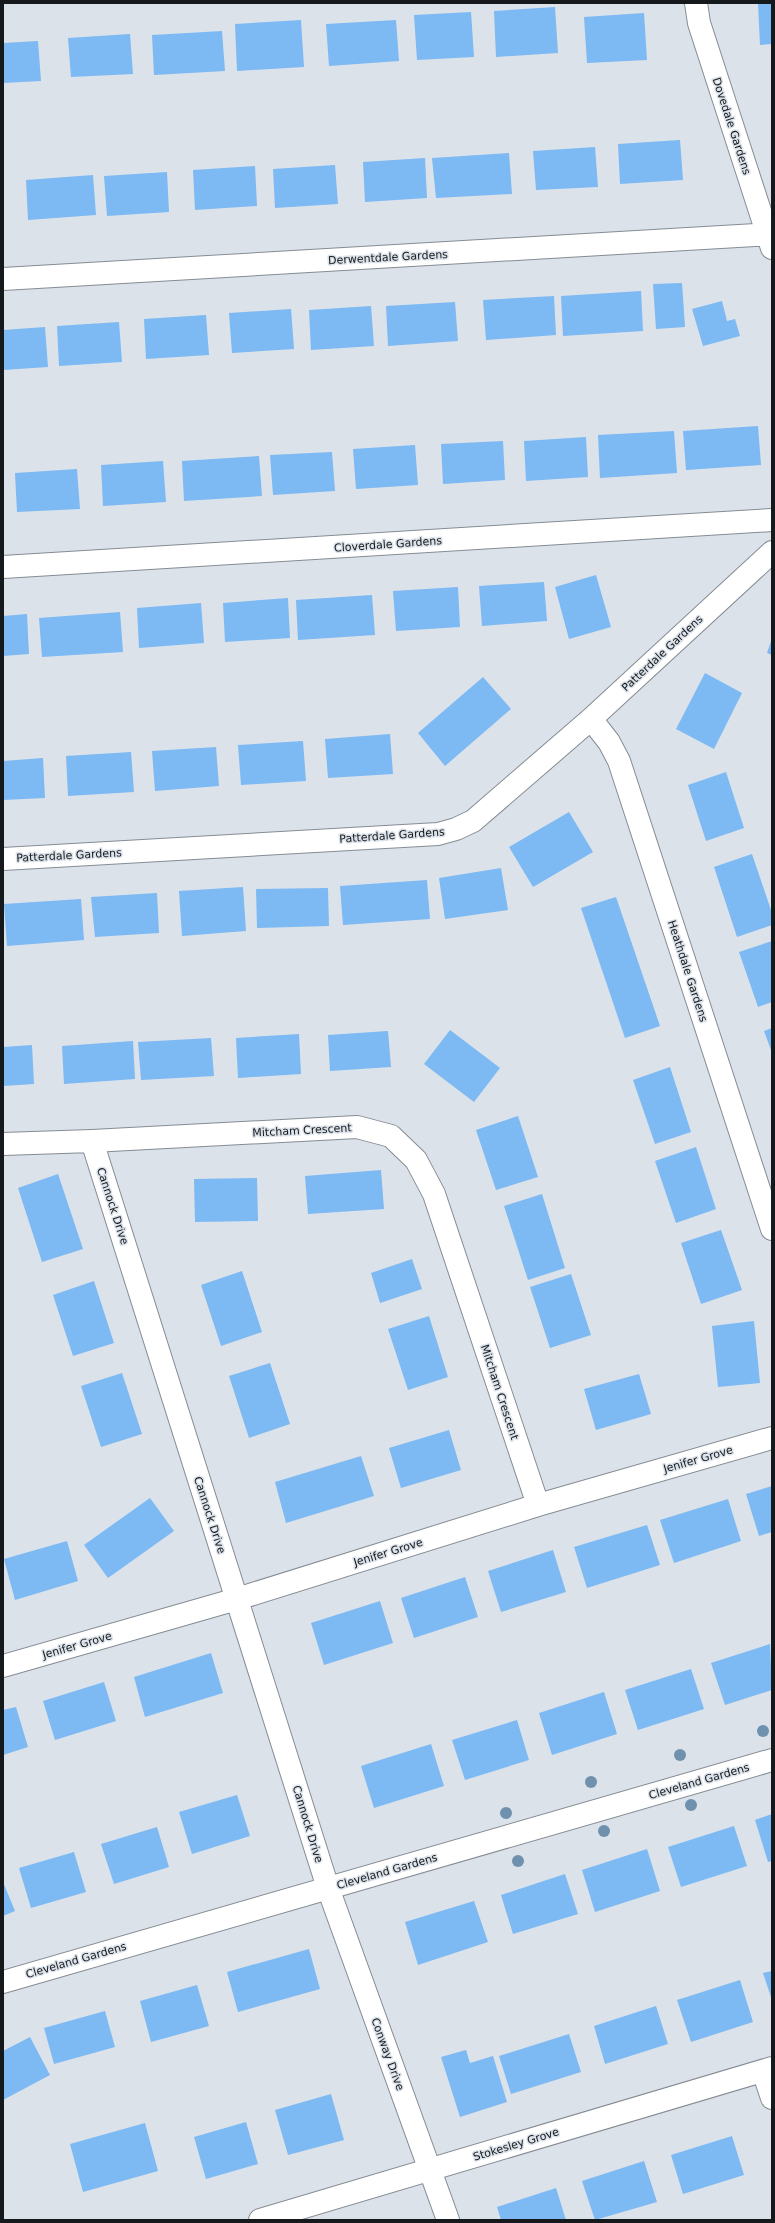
<svg xmlns="http://www.w3.org/2000/svg" width="775" height="2223" viewBox="0 0 775 2223" font-family="'DejaVu Sans',sans-serif">
	<style>
		.building { fill: #7db9f2 }
		.lines { fill: none; stroke-linecap: round; stroke-linejoin: round }
		.street-casing { stroke: #858c93; stroke-width: 24 }
		.street { stroke: #fff; stroke-width: 22 }
		.tree { fill: #6f91ae }
		.labels { text-anchor: middle; stroke-width: 3; stroke-linejoin: round; paint-order: stroke }
		.street-label { font-size: 11px; fill: #16191c; stroke: #dbe2ea }
	</style>
	<rect width="100%" height="100%" fill="#dbe2ea"/>
	<!-- building -->
	<path class="building" d="M 758,3 L 772,3 L 772,44 L 760,45 Z
		M 555,7 L 558,53 L 496,57 L 494,11 Z
		M 471,12 L 474,57 L 417,60 L 414,15 Z
		M 644,13 L 647,60 L 587,63 L 584,17 Z
		M 301,20 L 304,67 L 237,71 L 235,24 Z
		M 396,20 L 399,61 L 329,66 L 326,24 Z
		M 222,31 L 225,71 L 154,75 L 152,35 Z
		M 130,34 L 133,74 L 71,77 L 68,38 Z
		M 38,41 L 41,81 L 3,83 L 3,43 Z
		M 680,140 L 683,180 L 620,184 L 618,144 Z
		M 595,147 L 598,187 L 536,190 L 533,151 Z
		M 509,153 L 512,194 L 436,198 L 432,158 Z
		M 425,158 L 427,198 L 365,202 L 363,162 Z
		M 335,165 L 338,204 L 275,208 L 273,169 Z
		M 255,166 L 257,206 L 195,210 L 193,170 Z
		M 167,172 L 169,212 L 107,216 L 104,176 Z
		M 93,175 L 96,215 L 28,220 L 26,180 Z
		M 682,283 L 685,327 L 656,329 L 653,284 Z
		M 641,291 L 643,331 L 563,336 L 561,296 Z
		M 554,296 L 556,335 L 486,340 L 483,300 Z
		M 722,301 L 727,321 L 735,319 L 740,336 L 703,346 L 692,309 Z
		M 455,302 L 458,341 L 388,346 L 386,306 Z
		M 371,306 L 374,346 L 311,350 L 309,310 Z
		M 291,309 L 294,349 L 232,353 L 229,313 Z
		M 206,315 L 209,355 L 146,359 L 144,319 Z
		M 119,322 L 122,362 L 59,366 L 57,326 Z
		M 45,327 L 48,367 L 3,370 L 3,330 Z
		M 758,426 L 761,465 L 686,470 L 683,431 Z
		M 674,431 L 677,473 L 600,478 L 598,435 Z
		M 586,437 L 588,477 L 526,481 L 524,441 Z
		M 503,441 L 505,480 L 443,484 L 441,444 Z
		M 415,445 L 418,485 L 356,489 L 353,449 Z
		M 332,452 L 335,491 L 273,495 L 270,455 Z
		M 259,456 L 262,496 L 184,501 L 182,461 Z
		M 163,461 L 166,502 L 103,506 L 101,465 Z
		M 77,469 L 80,509 L 17,512 L 15,473 Z
		M 596,575 L 611,627 L 569,639 L 555,587 Z
		M 544,582 L 547,621 L 482,626 L 479,586 Z
		M 458,587 L 460,627 L 396,631 L 393,591 Z
		M 372,595 L 375,635 L 298,640 L 296,600 Z
		M 288,598 L 290,638 L 225,642 L 223,603 Z
		M 201,603 L 204,643 L 139,648 L 137,608 Z
		M 120,612 L 123,652 L 42,657 L 39,618 Z
		M 27,614 L 29,654 L 3,656 L 3,616 Z
		M 772,638 L 772,655 L 767,653 Z
		M 705,673 L 742,693 L 714,749 L 676,729 Z
		M 483,677 L 511,709 L 445,766 L 418,733 Z
		M 390,734 L 393,774 L 328,778 L 325,739 Z
		M 303,741 L 306,781 L 241,785 L 238,745 Z
		M 216,747 L 219,786 L 155,791 L 152,751 Z
		M 131,752 L 134,792 L 68,796 L 66,756 Z
		M 43,758 L 45,798 L 3,800 L 3,761 Z
		M 726,772 L 744,828 L 706,841 L 688,785 Z
		M 569,812 L 593,852 L 533,887 L 509,847 Z
		M 752,854 L 772,913 L 772,925 L 737,937 L 714,867 Z
		M 501,868 L 508,910 L 445,919 L 439,878 Z
		M 427,880 L 430,919 L 343,925 L 340,886 Z
		M 243,887 L 246,931 L 182,936 L 179,891 Z
		M 328,888 L 329,926 L 257,928 L 256,889 Z
		M 157,893 L 159,933 L 95,937 L 91,897 Z
		M 616,897 L 660,1026 L 625,1038 L 581,908 Z
		M 81,899 L 84,940 L 7,946 L 4,904 Z
		M 772,941 L 772,1002 L 758,1007 L 739,952 Z
		M 772,1028 L 772,1053 L 764,1031 Z
		M 450,1030 L 500,1068 L 474,1102 L 424,1064 Z
		M 388,1031 L 391,1067 L 330,1071 L 328,1035 Z
		M 299,1034 L 301,1074 L 238,1078 L 236,1038 Z
		M 211,1038 L 214,1076 L 141,1080 L 138,1042 Z
		M 133,1041 L 135,1079 L 64,1084 L 62,1046 Z
		M 32,1045 L 34,1084 L 3,1086 L 3,1047 Z
		M 670,1067 L 691,1132 L 655,1144 L 633,1080 Z
		M 518,1116 L 538,1177 L 496,1190 L 476,1130 Z
		M 696,1147 L 716,1209 L 676,1223 L 655,1161 Z
		M 381,1170 L 384,1209 L 308,1214 L 305,1176 Z
		M 58,1174 L 83,1249 L 42,1262 L 18,1188 Z
		M 257,1178 L 258,1221 L 195,1222 L 194,1179 Z
		M 542,1194 L 565,1268 L 528,1280 L 504,1206 Z
		M 721,1230 L 742,1290 L 701,1304 L 681,1243 Z
		M 412,1259 L 422,1289 L 380,1303 L 371,1273 Z
		M 242,1271 L 262,1332 L 221,1346 L 201,1285 Z
		M 571,1274 L 591,1335 L 550,1348 L 530,1287 Z
		M 94,1281 L 114,1343 L 73,1356 L 53,1295 Z
		M 429,1316 L 448,1377 L 408,1390 L 388,1329 Z
		M 754,1321 L 760,1383 L 718,1387 L 712,1326 Z
		M 270,1363 L 290,1424 L 249,1438 L 229,1376 Z
		M 122,1373 L 142,1434 L 101,1447 L 81,1386 Z
		M 639,1374 L 651,1414 L 596,1430 L 584,1389 Z
		M 449,1430 L 461,1470 L 401,1488 L 389,1448 Z
		M 361,1456 L 374,1496 L 286,1523 L 275,1482 Z
		M 772,1486 L 772,1532 L 759,1536 L 746,1494 Z
		M 150,1498 L 174,1531 L 108,1578 L 84,1545 Z
		M 728,1499 L 741,1541 L 674,1563 L 660,1520 Z
		M 647,1525 L 660,1565 L 587,1588 L 574,1547 Z
		M 67,1541 L 78,1581 L 15,1600 L 4,1559 Z
		M 553,1550 L 566,1592 L 501,1612 L 488,1571 Z
		M 465,1577 L 478,1617 L 414,1638 L 401,1598 Z
		M 380,1601 L 393,1643 L 324,1665 L 311,1623 Z
		M 770,1644 L 772,1690 L 725,1705 L 711,1663 Z
		M 211,1653 L 223,1693 L 145,1717 L 134,1677 Z
		M 691,1669 L 704,1709 L 638,1730 L 625,1690 Z
		M 104,1682 L 116,1721 L 55,1740 L 43,1701 Z
		M 604,1692 L 617,1734 L 552,1755 L 539,1713 Z
		M 16,1707 L 28,1747 L 3,1755 L 3,1710 Z
		M 517,1720 L 529,1760 L 465,1780 L 452,1740 Z
		M 431,1744 L 444,1786 L 374,1808 L 361,1766 Z
		M 237,1795 L 250,1836 L 192,1854 L 179,1812 Z
		M 772,1814 L 772,1861 L 768,1862 L 755,1820 Z
		M 734,1826 L 747,1866 L 681,1887 L 668,1847 Z
		M 157,1827 L 169,1867 L 114,1884 L 101,1844 Z
		M 647,1849 L 660,1891 L 595,1912 L 582,1870 Z
		M 74,1852 L 86,1892 L 31,1908 L 19,1868 Z
		M 565,1874 L 578,1914 L 513,1934 L 501,1895 Z
		M 3,1882 L 15,1911 L 3,1916 Z
		M 474,1901 L 488,1942 L 418,1965 L 405,1922 Z
		M 309,1949 L 320,1989 L 238,2012 L 227,1972 Z
		M 772,1971 L 772,2000 L 763,1973 Z
		M 740,1980 L 753,2022 L 691,2042 L 677,2000 Z
		M 197,1985 L 209,2026 L 151,2042 L 140,2001 Z
		M 656,2006 L 668,2044 L 605,2064 L 594,2026 Z
		M 105,2011 L 115,2047 L 54,2064 L 44,2028 Z
		M 569,2034 L 581,2072 L 511,2094 L 499,2056 Z
		M 30,2037 L 50,2075 L 3,2100 L 3,2051 Z
		M 466,2050 L 470,2063 L 493,2056 L 507,2102 L 460,2117 L 441,2057 Z
		M 331,2094 L 344,2140 L 288,2155 L 275,2110 Z
		M 246,2122 L 258,2164 L 206,2179 L 194,2137 Z
		M 145,2123 L 158,2171 L 83,2192 L 70,2144 Z
		M 732,2136 L 744,2175 L 683,2194 L 671,2155 Z
		M 644,2161 L 657,2202 L 595,2220 L 582,2181 Z
		M 556,2188 L 566,2220 L 501,2220 L 497,2207 Z"/>
	<g class="lines">
		<defs>
			<path id="street" d="M 696,3 L 699,23 L 772,248
				M 3,279 L 772,234
				M 3,567 L 772,520
				M 591,719 L 609,742 L 619,761 L 772,1229
				M 3,859 L 438,834 L 456,829 L 473,821 L 591,719 L 772,552
				M 92,1141 L 328,1888 L 448,2220
				M 3,1144 L 92,1141 L 357,1127 L 391,1136 L 416,1160 L 434,1194 L 538,1505
				M 3,1666 L 237,1599 L 538,1505 L 772,1438
				M 3,1982 L 772,1760
				M 763,2071 L 772,2098
				M 260,2220 L 772,2068"/>
		</defs>
		<!-- street casing -->
		<use href="#street" class="street-casing"/>
		<!-- street -->
		<use href="#street" class="street"/>
	</g>
	<!-- trees -->
	<g class="tree">
		<circle cx="763" cy="1731" r="6"/>
		<circle cx="680" cy="1755" r="6"/>
		<circle cx="591" cy="1782" r="6"/>
		<circle cx="691" cy="1805" r="6"/>
		<circle cx="506" cy="1813" r="6"/>
		<circle cx="604" cy="1831" r="6"/>
		<circle cx="518" cy="1861" r="6"/>
	</g>
	<g class="labels">
		<!-- street labels -->
		<g class="street-label">
			<text transform="translate(732 126) rotate(72)" y="4">Dovedale Gardens</text>
			<text transform="translate(388 257) rotate(-3)" y="4">Derwentdale Gardens</text>
			<text transform="translate(388 544) rotate(-4)" y="4">Cloverdale Gardens</text>
			<text transform="translate(662 653) rotate(-43)" y="4">Patterdale Gardens</text>
			<text transform="translate(392 835) rotate(-4)" y="4">Patterdale Gardens</text>
			<text transform="translate(69 855) rotate(-3)" y="4">Patterdale Gardens</text>
			<text transform="translate(688 971) rotate(72)" y="4">Heathdale Gardens</text>
			<text transform="translate(302 1130) rotate(-3)" y="4">Mitcham Crescent</text>
			<text transform="translate(113 1206) rotate(72)" y="4">Cannock Drive</text>
			<text transform="translate(500 1392) rotate(72)" y="4">Mitcham Crescent</text>
			<text transform="translate(698 1459) rotate(-16)" y="4">Jenifer Grove</text>
			<text transform="translate(210 1515) rotate(72)" y="4">Cannock Drive</text>
			<text transform="translate(388 1552) rotate(-17)" y="4">Jenifer Grove</text>
			<text transform="translate(77 1645) rotate(-16)" y="4">Jenifer Grove</text>
			<text transform="translate(699 1781) rotate(-16)" y="4">Cleveland Gardens</text>
			<text transform="translate(308 1824) rotate(73)" y="4">Cannock Drive</text>
			<text transform="translate(387 1871) rotate(-16)" y="4">Cleveland Gardens</text>
			<text transform="translate(76 1960) rotate(-16)" y="4">Cleveland Gardens</text>
			<text transform="translate(388 2054) rotate(70)" y="4">Conway Drive</text>
			<text transform="translate(516 2144) rotate(-17)" y="4">Stokesley Grove</text>
		</g>
	</g>
	<!-- border -->
	<rect width="775" height="2223" fill="none" stroke="#16191c" stroke-width="8"/>
</svg>
